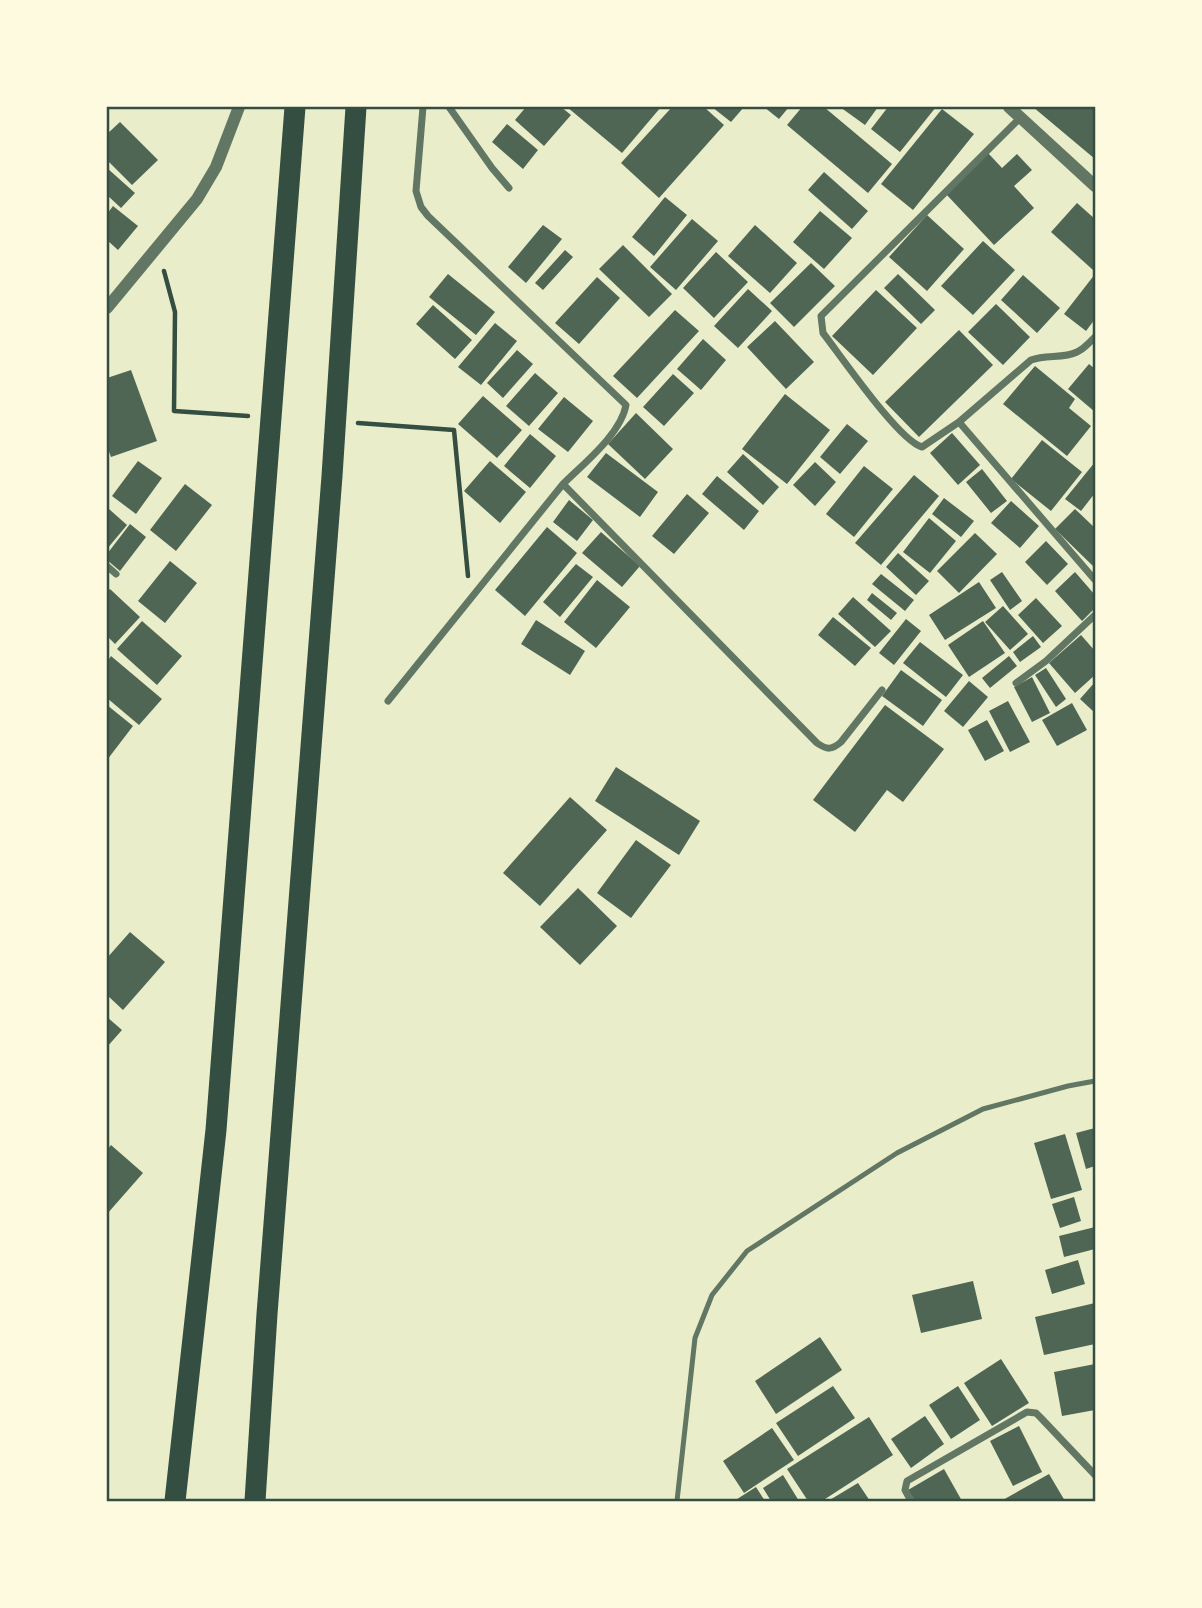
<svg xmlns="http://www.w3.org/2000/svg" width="1202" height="1608" viewBox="0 0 1202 1608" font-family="Helvetica,sans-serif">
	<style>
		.building { fill: #4f6655 }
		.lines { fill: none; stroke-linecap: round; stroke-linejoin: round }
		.path { stroke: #344e41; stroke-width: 4.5 }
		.service { stroke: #617663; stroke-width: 5 }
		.minor { stroke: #617663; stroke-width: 7 }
		.tertiary { stroke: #617663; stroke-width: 12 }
		.motorway { stroke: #344e41; stroke-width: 21 }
		.neatline { fill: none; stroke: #344e41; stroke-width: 2.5 }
	</style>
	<rect width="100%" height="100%" fill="#e9edc9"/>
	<!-- building -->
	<path class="building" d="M 526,107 L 561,107 L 571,115 L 544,146 L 515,120 Z
		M 567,107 L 661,107 L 622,153 Z
		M 672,107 L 704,107 L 724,125 L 659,198 L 621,163 Z
		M 712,107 L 744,107 L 731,122 Z
		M 764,107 L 789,107 L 779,119 Z
		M 802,107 L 824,107 L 892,164 L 868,193 L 787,125 Z
		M 840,107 L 878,107 L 865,125 Z
		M 888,107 L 936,107 L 900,152 L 871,129 Z
		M 1033,107 L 1095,107 L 1095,159 Z
		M 942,109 L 974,134 L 913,210 L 881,184 Z
		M 120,122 L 158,160 L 132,185 L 107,160 L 107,134 Z
		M 507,124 L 538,150 L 523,169 L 492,142 Z
		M 988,153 L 1002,168 L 1017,154 L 1032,170 L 1014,186 L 1034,208 L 994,245 L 945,193 Z
		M 107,168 L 135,193 L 121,208 L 107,195 Z
		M 824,172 L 868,211 L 852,229 L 808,190 Z
		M 665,197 L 687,215 L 654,256 L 632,237 Z
		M 1077,203 L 1095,219 L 1095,267 L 1093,270 L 1051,232 Z
		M 113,206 L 138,226 L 118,250 L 107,240 L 107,214 Z
		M 820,211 L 852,238 L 824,269 L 793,242 Z
		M 927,215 L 964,249 L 927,291 L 889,257 Z
		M 692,219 L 718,241 L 676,290 L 650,267 Z
		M 543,225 L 562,239 L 526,283 L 508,267 Z
		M 755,225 L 797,263 L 770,293 L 728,256 Z
		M 983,241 L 1015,270 L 973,315 L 941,286 Z
		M 623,245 L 672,294 L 649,317 L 599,269 Z
		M 565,250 L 573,257 L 543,290 L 535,283 Z
		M 716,252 L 748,282 L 714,318 L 683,288 Z
		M 811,263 L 835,286 L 794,327 L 770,303 Z
		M 448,274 L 495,312 L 476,335 L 429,297 Z
		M 898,274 L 935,310 L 921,324 L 884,288 Z
		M 1095,274 L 1095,319 L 1086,331 L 1064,314 Z
		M 1023,275 L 1060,308 L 1037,333 L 1001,300 Z
		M 597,277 L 620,298 L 579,344 L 555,323 Z
		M 748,289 L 772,311 L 738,348 L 714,326 Z
		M 876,290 L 917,328 L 873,375 L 832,336 Z
		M 996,304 L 1030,337 L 1003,365 L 968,332 Z
		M 433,305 L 472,340 L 455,359 L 416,324 Z
		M 675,310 L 699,331 L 637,398 L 613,376 Z
		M 775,321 L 814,362 L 786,389 L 747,347 Z
		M 495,323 L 517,341 L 481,385 L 458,367 Z
		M 959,330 L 993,365 L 919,437 L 885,402 Z
		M 703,339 L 726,360 L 701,390 L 677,369 Z
		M 517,350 L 533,364 L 503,398 L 487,383 Z
		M 1089,364 L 1095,369 L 1095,412 L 1068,389 Z
		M 1035,366 L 1075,399 L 1069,408 L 1091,426 L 1067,456 L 1003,404 Z
		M 131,370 L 157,441 L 111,457 L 107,446 L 107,378 Z
		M 535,373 L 558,393 L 529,426 L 506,406 Z
		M 673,374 L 694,393 L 664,426 L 643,407 Z
		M 785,394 L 830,430 L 787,484 L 742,449 Z
		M 483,396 L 522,430 L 497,458 L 458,424 Z
		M 564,397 L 593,421 L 568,452 L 538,429 Z
		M 636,413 L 673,449 L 645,479 L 608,444 Z
		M 847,424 L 868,441 L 840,474 L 820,457 Z
		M 952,433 L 980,465 L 958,485 L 930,453 Z
		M 530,434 L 556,456 L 530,488 L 504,466 Z
		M 1042,440 L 1082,472 L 1051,511 L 1011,479 Z
		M 606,453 L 658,492 L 640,517 L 587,477 Z
		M 743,454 L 779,487 L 763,505 L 727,472 Z
		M 138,461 L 162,478 L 136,514 L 112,496 Z
		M 490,461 L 526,492 L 500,523 L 464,491 Z
		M 815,462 L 836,482 L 815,506 L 793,485 Z
		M 1095,462 L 1095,493 L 1081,511 L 1065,499 Z
		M 864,466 L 893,489 L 854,537 L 826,514 Z
		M 982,469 L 1007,501 L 991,513 L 966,482 Z
		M 914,475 L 939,496 L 881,565 L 855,543 Z
		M 717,476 L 759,511 L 744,530 L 702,494 Z
		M 185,484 L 212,505 L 176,551 L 150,530 Z
		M 687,494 L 709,513 L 674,554 L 652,536 Z
		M 944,498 L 974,521 L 961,537 L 932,514 Z
		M 569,500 L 593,520 L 577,541 L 553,522 Z
		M 1011,501 L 1039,526 L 1020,548 L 991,523 Z
		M 109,509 L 127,525 L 107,549 L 107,511 Z
		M 1075,509 L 1095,528 L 1095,568 L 1055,529 Z
		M 929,518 L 956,541 L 930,573 L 903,552 Z
		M 130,524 L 146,537 L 120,571 L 107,560 L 107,554 Z
		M 547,527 L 577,553 L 525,616 L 495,590 Z
		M 601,532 L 640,566 L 622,587 L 582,553 Z
		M 975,533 L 997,554 L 959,593 L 937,571 Z
		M 1046,541 L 1068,564 L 1047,585 L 1025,562 Z
		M 898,553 L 929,581 L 916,595 L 886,567 Z
		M 170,561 L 197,583 L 165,623 L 138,601 Z
		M 576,564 L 593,577 L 560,617 L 543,602 Z
		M 1002,572 L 1022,601 L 1010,610 L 990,580 Z
		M 1075,572 L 1095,595 L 1095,608 L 1082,621 L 1055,591 Z
		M 881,574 L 914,600 L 905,611 L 872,584 Z
		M 597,580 L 630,607 L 596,648 L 564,622 Z
		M 979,582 L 996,608 L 945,640 L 929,615 Z
		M 110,589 L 140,617 L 115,644 L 107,636 L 107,592 Z
		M 872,593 L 897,613 L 891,620 L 867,600 Z
		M 853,597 L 891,631 L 875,647 L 838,614 Z
		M 1036,598 L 1062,626 L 1043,643 L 1018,615 Z
		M 1003,606 L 1028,634 L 1010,650 L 985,622 Z
		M 833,617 L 871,648 L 855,666 L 818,635 Z
		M 906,619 L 921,631 L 894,665 L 879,653 Z
		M 536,620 L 585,651 L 570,675 L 521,644 Z
		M 142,621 L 182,656 L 157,685 L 117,649 Z
		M 983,621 L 1005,653 L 969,677 L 948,645 Z
		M 1081,635 L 1095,651 L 1095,675 L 1075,693 L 1049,663 Z
		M 1033,636 L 1041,647 L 1020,662 L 1013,652 Z
		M 920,642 L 963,675 L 946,697 L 903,663 Z
		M 111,656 L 162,699 L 139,725 L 107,698 L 107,662 Z
		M 1009,656 L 1017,666 L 990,688 L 982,678 Z
		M 1046,668 L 1066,699 L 1056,707 L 1035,675 Z
		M 901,670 L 942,700 L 923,726 L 882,696 Z
		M 1032,677 L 1050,713 L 1032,722 L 1014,687 Z
		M 969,681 L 988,697 L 963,727 L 944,711 Z
		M 1095,682 L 1095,713 L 1080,699 Z
		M 1008,701 L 1030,742 L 1010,752 L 989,711 Z
		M 1072,703 L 1087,730 L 1057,746 L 1042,720 Z
		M 107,705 L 133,726 L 107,760 Z
		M 885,705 L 944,749 L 903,802 L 887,790 L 855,832 L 813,800 Z
		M 987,720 L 1004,751 L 985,761 L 968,730 Z
		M 616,767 L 700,821 L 679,855 L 595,801 Z
		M 570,797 L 607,830 L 540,906 L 503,873 Z
		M 636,840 L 671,865 L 631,918 L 597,893 Z
		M 578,888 L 617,926 L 580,965 L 540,927 Z
		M 130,932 L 165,962 L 123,1010 L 107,995 L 107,958 Z
		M 107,1017 L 122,1030 L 107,1047 Z
		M 1095,1128 L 1095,1166 L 1086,1169 L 1076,1133 Z
		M 1065,1134 L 1082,1190 L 1051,1199 L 1034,1143 Z
		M 111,1145 L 143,1173 L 107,1214 L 107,1150 Z
		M 1074,1197 L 1081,1221 L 1060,1228 L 1052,1204 Z
		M 1095,1227 L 1095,1249 L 1064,1257 L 1059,1236 Z
		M 1078,1260 L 1085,1284 L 1052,1294 L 1045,1270 Z
		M 973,1281 L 982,1319 L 921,1333 L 912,1295 Z
		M 1095,1303 L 1095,1344 L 1044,1355 L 1035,1317 Z
		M 820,1337 L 842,1370 L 776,1414 L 755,1381 Z
		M 1001,1359 L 1029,1403 L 992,1426 L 964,1383 Z
		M 1095,1364 L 1095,1410 L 1062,1416 L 1054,1372 Z
		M 833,1386 L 855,1418 L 798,1456 L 776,1423 Z
		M 958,1386 L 980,1420 L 951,1439 L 929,1405 Z
		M 925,1416 L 944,1444 L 911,1468 L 891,1439 Z
		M 869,1417 L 893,1455 L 822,1501 L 808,1501 L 787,1469 Z
		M 1019,1426 L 1042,1472 L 1013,1486 L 990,1441 Z
		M 772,1428 L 794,1460 L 744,1493 L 723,1461 Z
		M 944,1469 L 962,1501 L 915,1501 L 908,1490 Z
		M 1049,1474 L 1065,1501 L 1001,1501 Z
		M 783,1475 L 799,1501 L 771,1501 L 763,1488 Z
		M 858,1483 L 870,1501 L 828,1501 Z
		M 756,1487 L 765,1501 L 734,1501 Z"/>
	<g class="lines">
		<!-- path -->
		<path class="path" d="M 164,271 L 175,312 L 174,411 L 248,416
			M 358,423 L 454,430 L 468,576"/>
		<!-- service -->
		<path class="service" d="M 677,1501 L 695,1338 L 712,1295 L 747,1251 L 897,1153 L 983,1109 L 1068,1086 L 1095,1081"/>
		<!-- minor -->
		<path class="minor" d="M 423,107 L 416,191 L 421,207 L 428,216 L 626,405 C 621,434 583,464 563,484 L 817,743 C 827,750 832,750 841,742 L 882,690
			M 449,107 L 492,168 L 509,188
			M 1095,337 C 1090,342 1084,349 1077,352 C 1063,359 1046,354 1031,360 L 959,422 L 1095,580
			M 959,422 L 922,447 C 899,441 841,356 823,333 L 821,316 L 1021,117
			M 107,566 L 116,574
			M 1016,683 L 1046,661 L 1095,615
			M 388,701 L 563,484
			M 911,1501 L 905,1490 L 907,1481 L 1027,1412 L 1036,1413 L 1041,1418 L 1095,1475"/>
		<!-- tertiary -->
		<path class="tertiary" d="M 1009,107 L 1095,186
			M 107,308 L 197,199 L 216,167 L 239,107"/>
		<!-- motorway -->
		<path class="motorway" d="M 175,1501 L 216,1130 L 295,107
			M 255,1501 L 267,1314 L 332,476 L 356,107"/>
	</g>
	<!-- border -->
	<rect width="1202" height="1608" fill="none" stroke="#fefae0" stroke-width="217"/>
	<rect x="108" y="108" width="986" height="1392" class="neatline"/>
</svg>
